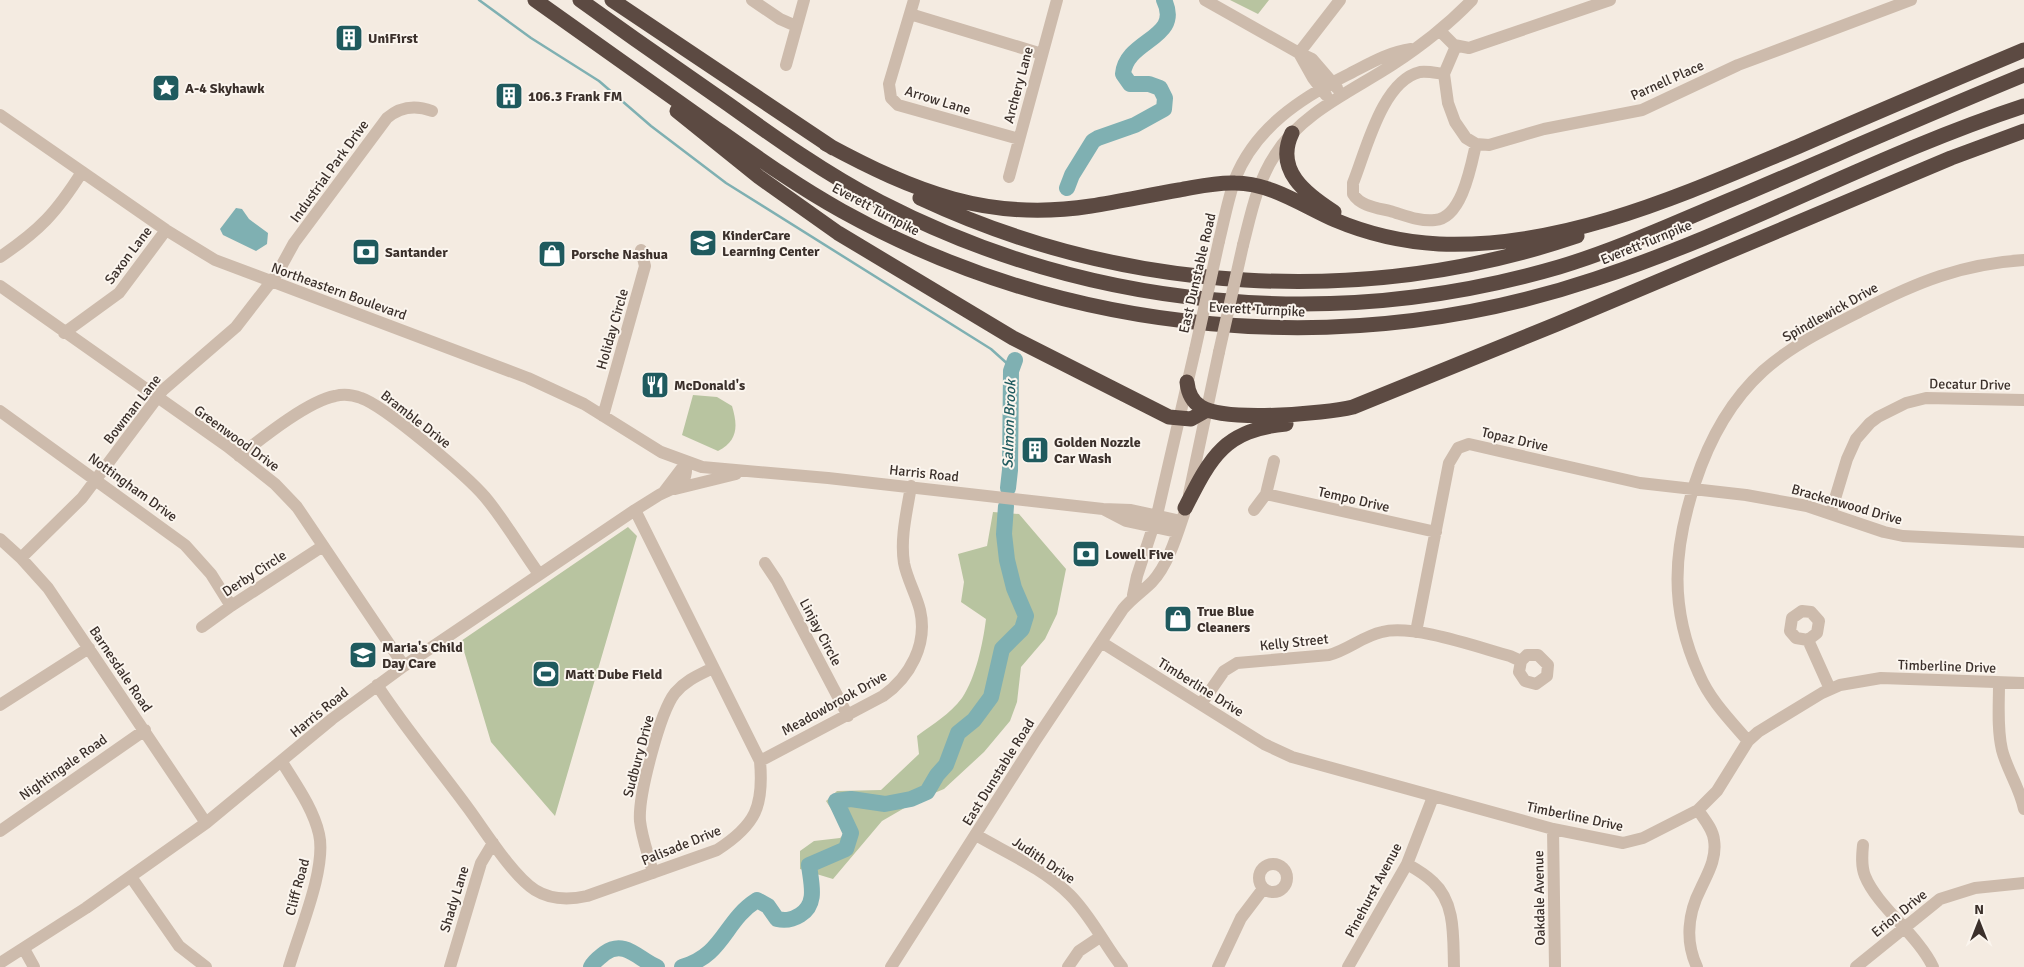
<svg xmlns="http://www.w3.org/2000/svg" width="2024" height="967" viewBox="0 0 2024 967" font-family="Signika,sans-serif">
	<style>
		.green { fill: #b8c4a0 }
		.water { fill: #7fb0b2 }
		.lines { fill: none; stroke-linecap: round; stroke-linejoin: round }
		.stream { stroke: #7fb0b2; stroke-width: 2.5 }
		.river { stroke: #7fb0b2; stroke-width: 16 }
		.minor { stroke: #cdbbac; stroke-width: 12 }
		.highway { stroke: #5c4a42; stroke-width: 15 }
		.minor-bridge { stroke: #cdbbac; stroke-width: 12 }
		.labels { text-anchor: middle; stroke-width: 4; stroke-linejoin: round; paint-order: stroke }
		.poi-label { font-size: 14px; font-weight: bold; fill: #3b302b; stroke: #fbf5ee; text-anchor: start }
		.street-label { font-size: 14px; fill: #3b302b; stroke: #fbf5ee }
		.water-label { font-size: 15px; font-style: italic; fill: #1f5a5e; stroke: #fbf5ee }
	</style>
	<rect width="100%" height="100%" fill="#f4ebe1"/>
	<!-- green -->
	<path class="green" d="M 1230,0 L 1269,0 L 1258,14 Z
		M 693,395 L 717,397 L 732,406 C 738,426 738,441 718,451 L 682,435 Z
		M 993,512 L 1019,514 L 1066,569 L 1057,614 L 1045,639 L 1021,667 L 1017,702 L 1010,721 L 984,752 L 944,789 L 920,799 L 882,821 L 833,879 L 800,869 L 800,851 L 814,841 L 840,838 L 846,832 L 826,801 L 837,791 L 881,790 L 919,754 L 917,736 C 933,724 950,714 962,698 C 976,677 983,643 986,619 L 961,602 L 964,582 L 958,554 L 987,546 Z
		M 628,527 L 637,536 L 555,816 L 491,742 L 461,641 Z"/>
	<!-- water -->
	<path class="water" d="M 236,208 L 242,209 L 249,219 L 268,233 L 267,244 L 256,251 L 223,235 L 220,229 Z"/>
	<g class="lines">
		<!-- stream -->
		<path class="stream" d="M 479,0 L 531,38 L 599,81 L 651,126 L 726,183 L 991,349 L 1011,367"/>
		<!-- river -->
		<path class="river" d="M 1067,188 L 1072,175 L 1093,141 L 1098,138 L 1135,125 L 1164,109 L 1165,98 L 1160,88 L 1149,84 L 1130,84 L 1123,74 C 1126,39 1183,39 1164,0
			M 1008,488 L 1010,470 L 1011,371 L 1015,360
			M 591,967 C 594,961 600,957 605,953 C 625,939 639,960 657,967
			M 682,967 C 724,955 724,921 757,900 L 768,906 L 777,919 C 786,921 792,920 800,915 C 818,904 811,883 809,865 L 846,849 L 851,833 L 836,801 L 851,799 L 885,804 L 911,799 L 927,792 L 937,775 L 946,765 L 958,733 L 974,720 L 991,697 L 1002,649 L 1022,629 L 1026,616 L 1014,588 L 1007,560 L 1004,534 L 1006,506"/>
		<!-- minor -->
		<path class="minor" d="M 752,0 L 780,19 L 796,26
			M 914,0 L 889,84 L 891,98 L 898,105 L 1019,139
			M 1205,0 L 1299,53 L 1312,59 L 1337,88
			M 910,14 L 1042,54
			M 1440,31 L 1454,45 L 1469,48 L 1610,0
			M 1456,46 L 1444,74 L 1448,103 L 1455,122 L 1466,138 L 1476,144 L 1489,145 L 1544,129 L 1642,110 L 1738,65 L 1911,0
			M 1299,53 L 1340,0
			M 1299,53 L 1313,78 L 1326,95
			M 786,65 L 804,0
			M 1444,74 C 1436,73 1428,71 1420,72 C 1382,81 1366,151 1353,183 L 1353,194 C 1360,206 1378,208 1390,211 C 1404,215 1420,222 1435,220 C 1462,218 1471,166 1476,144
			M 0,115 L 166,230 L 215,260 L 528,378 L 584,404 L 661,452 L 702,467 L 828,478 L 1103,509 L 1131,510 L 1181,521
			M 1009,177 L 1057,0
			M 1219,241 C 1224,221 1228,199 1235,179 C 1255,128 1301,98 1347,75 C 1367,65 1388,52 1411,49
			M 1243,245 C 1251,214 1257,182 1275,155 C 1301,113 1352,91 1392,65 C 1421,46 1448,25 1472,0
			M 0,257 C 40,230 56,213 82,172
			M 0,286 L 227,446 L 275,484 L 297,507 L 404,666
			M 64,333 L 119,293 L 166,230
			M 0,411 L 185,545 L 211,574 L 231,606
			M 603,416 L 645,266 L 641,250
			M 239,456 C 262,438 308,401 335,396 C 343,394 353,395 361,398 C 385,406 467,476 485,497 C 505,521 521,549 539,574
			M 675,489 L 736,474
			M 664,492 L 686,463
			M 1189,494 L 1219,352
			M 1266,494 L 1436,532
			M 1103,509 L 1126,521 L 1177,532
			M 1254,510 L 1266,494 L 1274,461
			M 1831,512 L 1847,459 L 1856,439 L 1870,423 L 1878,417 L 1906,403 L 1926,398 L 2024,400
			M 0,539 L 21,558 L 48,588 L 206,823
			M 21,558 L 82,498 L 163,390 L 236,327 L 277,274 L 294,243 L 387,118 C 401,106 416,105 432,111
			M 765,563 L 777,581 L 848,716
			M 1133,595 L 1137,576 L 1157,515 L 1195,350
			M 202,627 L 231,606 L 323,546
			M 1416,632 L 1449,463 L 1458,448 L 1469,444 L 1640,483 L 1746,495 L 1807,506 L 1884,532 L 1903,536 L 2024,542
			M 1808,640 L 1796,638 L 1790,631 L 1792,618 L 1802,611 L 1811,612 L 1819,621 L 1817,633 L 1808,640 L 1830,689
			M 1101,642 L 1264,744 L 1292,757 L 1553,829 L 1623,843 L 1643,838 L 1698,810 L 1717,791 L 1748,741 L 1758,732 L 1822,693 L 1840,685 L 1881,678 L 2024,683
			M 1999,684 C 1999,705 1997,729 2002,750 C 2007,770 2020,788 2024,809
			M 377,685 C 405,728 438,767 468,808 C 485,831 512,875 535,890 C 551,900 569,900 587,896 L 717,850 C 756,825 764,806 760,761 L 635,510
			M 1201,704 L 1224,671 L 1237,663 L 1329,655 C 1348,650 1363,636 1382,632 C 1413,624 1477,647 1510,656 L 1521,661 L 1527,655 L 1538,655 L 1548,665 L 1547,676 L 1536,684 L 1525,681 L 1519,672 L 1521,661
			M 0,705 L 89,648
			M 1748,741 C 1730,720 1710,700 1699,674 C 1669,608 1673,550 1695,483 C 1709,440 1729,402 1763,371 C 1792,345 1828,328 1863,310 C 1917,282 1962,264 2024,260
			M 760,761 L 883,696 C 910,677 928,644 920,610 C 916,594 907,579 904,563 C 900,538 907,511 911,486
			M 282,762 C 296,785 313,808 319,834 C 327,868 299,932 289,967
			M 1553,829 L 1555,967
			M 0,831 L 145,730
			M 976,835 C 1007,853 1044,869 1070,895 C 1091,916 1104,944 1122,967
			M 1863,845 C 1862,855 1861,866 1865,876 C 1877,906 1918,935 1933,967
			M1259 878a14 14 0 1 1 28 0a14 14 0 1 1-28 0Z
			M 1407,864 C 1416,869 1426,875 1433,882 C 1456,903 1453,938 1454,967
			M 653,873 C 649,856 642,839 640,821 C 638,796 660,712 675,693 C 686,680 699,675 713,668
			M 131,877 L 179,946 L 206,967
			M 24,949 L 34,967
			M 0,963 L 86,908 L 206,823 L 332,719 L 404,666 L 635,510 C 643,505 651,500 659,495 C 676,486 688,487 686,463
			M 450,967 L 481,863 L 493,843
			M 891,967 L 1035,741 L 1123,609 C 1132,598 1142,592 1152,582 C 1168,565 1177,535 1184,514
			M 1068,967 L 1079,951 L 1100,937
			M 1218,967 L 1241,918 L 1263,889
			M 1348,967 L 1407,864 L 1433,797
			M 1697,967 C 1685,941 1688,913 1701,888 C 1708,873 1717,858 1714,840 C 1713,829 1704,819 1698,810
			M 1856,967 L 1940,899 L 1975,888 L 2024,883"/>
		<!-- highway -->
		<path class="highway" d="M 535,0 C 592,41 650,81 707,122 C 751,153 795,185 842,211 C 1071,338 1347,362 1595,279 C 1742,231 1877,154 2024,106
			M 580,0 C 629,35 679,70 728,104 C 777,139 826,174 880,202 C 1089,310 1333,333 1559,267 C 1622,248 1681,220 1742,195 C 1836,155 1929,114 2024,75
			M 612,0 L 833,148
			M 677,111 L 759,177 L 838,233 L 1013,338 L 1169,417 L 1191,419 L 1207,410
			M 1292,133 C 1274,170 1306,194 1334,212
			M 826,144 C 915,192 988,222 1091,206 C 1121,201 1150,195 1179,190 C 1197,187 1216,182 1235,183 C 1271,183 1303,206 1335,220 C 1368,234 1403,242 1439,244 C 1565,249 1684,194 1797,147 C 1872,114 1948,82 2024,50
			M 920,198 C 1125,294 1363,308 1577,236
			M 1187,382 C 1188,392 1191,401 1201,407 C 1225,422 1324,414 1353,407 L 1557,324 L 1951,158 L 2024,131
			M 1185,508 C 1211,457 1224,430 1286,424"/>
		<!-- minor-bridge -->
		<path class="minor-bridge" d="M 1195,350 L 1219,241
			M 1219,352 L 1243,245"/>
	</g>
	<!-- icons -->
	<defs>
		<symbol id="building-square" viewBox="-11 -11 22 22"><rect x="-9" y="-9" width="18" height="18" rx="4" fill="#1f5a5e" stroke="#fbf5ee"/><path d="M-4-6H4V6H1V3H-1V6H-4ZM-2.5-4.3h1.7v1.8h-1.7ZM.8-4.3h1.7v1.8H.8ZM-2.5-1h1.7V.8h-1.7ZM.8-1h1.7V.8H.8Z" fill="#fff"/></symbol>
		<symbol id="sight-square" viewBox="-11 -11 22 22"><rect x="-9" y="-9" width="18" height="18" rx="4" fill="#1f5a5e" stroke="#fbf5ee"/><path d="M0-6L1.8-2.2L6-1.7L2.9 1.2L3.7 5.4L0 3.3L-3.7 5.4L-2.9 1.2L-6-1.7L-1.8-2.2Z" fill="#fff"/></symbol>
		<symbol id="school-square" viewBox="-11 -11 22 22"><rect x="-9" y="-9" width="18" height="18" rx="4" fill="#1f5a5e" stroke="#fbf5ee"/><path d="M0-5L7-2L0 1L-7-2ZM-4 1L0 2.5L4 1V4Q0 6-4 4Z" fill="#fff"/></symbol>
		<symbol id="bank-square" viewBox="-11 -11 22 22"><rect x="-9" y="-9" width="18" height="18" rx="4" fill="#1f5a5e" stroke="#fbf5ee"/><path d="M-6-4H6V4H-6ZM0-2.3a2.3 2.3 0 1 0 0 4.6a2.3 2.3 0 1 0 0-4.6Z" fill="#fff"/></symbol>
		<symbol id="shop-square" viewBox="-11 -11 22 22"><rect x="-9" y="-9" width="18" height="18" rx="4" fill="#1f5a5e" stroke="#fbf5ee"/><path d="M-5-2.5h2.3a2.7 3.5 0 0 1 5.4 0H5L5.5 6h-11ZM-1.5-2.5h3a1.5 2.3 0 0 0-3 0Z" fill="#fff"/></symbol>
		<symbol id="restaurant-square" viewBox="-11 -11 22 22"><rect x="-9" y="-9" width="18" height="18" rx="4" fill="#1f5a5e" stroke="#fbf5ee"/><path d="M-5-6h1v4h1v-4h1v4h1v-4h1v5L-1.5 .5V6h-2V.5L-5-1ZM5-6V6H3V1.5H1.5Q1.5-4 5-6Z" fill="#fff"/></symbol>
		<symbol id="stadium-square" viewBox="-11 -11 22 22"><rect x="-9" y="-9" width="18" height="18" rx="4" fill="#1f5a5e" stroke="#fbf5ee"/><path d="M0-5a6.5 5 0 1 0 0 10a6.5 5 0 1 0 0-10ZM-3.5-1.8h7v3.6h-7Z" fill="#fff"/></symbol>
	</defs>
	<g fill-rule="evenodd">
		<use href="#building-square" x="333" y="22" width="32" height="32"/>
		<use href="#sight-square" x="150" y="72" width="32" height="32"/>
		<use href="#building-square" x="493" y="80" width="32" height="32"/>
		<use href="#school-square" x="687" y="227" width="32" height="32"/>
		<use href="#bank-square" x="350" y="236" width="32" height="32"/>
		<use href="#shop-square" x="536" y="238" width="32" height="32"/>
		<use href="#restaurant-square" x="639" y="369" width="32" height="32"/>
		<use href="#building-square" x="1019" y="434" width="32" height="32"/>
		<use href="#bank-square" x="1070" y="538" width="32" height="32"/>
		<use href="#shop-square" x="1162" y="603" width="32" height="32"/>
		<use href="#school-square" x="347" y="639" width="32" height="32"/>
		<use href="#stadium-square" x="530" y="658" width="32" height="32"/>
	</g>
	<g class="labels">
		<!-- poi labels -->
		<g class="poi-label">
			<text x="368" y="43">UniFirst</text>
			<text x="185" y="93">A-4 Skyhawk</text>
			<text x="528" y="101">106.3 Frank FM</text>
			<text x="722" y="240">KinderCare<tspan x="722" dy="16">Learning Center</tspan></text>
			<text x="385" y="257">Santander</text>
			<text x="571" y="259">Porsche Nashua</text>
			<text x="674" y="390">McDonald's</text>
			<text x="1054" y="447">Golden Nozzle<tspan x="1054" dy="16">Car Wash</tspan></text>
			<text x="1105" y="559">Lowell Five</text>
			<text x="1197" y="616">True Blue<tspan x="1197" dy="16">Cleaners</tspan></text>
			<text x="382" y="652">Maria's Child<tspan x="382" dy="16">Day Care</tspan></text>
			<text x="565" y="679">Matt Dube Field</text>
		</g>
		<!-- street labels -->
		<g class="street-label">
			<text transform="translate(1667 80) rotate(-24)" y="5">Parnell Place</text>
			<text transform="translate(1018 85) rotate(-75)" y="5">Archery Lane</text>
			<text transform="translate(938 100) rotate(17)" y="5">Arrow Lane</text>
			<text transform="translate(329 171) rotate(-54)" y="5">Industrial Park Drive</text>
			<text transform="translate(876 209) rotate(28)" y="5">Everett Turnpike</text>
			<text transform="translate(1646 242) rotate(-22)" y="5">Everett Turnpike</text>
			<text transform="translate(128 255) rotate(-53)" y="5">Saxon Lane</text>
			<text transform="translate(1197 273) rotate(-77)" y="5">East Dunstable Road</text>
			<text transform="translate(339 291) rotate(20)" y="5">Northeastern Boulevard</text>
			<text transform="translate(1257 309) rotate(3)" y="5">Everett Turnpike</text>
			<text transform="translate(1830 312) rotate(-29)" y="5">Spindlewick Drive</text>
			<text transform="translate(612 329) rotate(-74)" y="5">Holiday Circle</text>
			<text transform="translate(1970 384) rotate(1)" y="5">Decatur Drive</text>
			<text transform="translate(132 409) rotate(-52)" y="5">Bowman Lane</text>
			<text transform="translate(416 419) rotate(38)" y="5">Bramble Drive</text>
			<text transform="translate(237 438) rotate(36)" y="5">Greenwood Drive</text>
			<text transform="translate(1515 439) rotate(13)" y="5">Topaz Drive</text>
			<text transform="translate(924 473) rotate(6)" y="5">Harris Road</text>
			<text transform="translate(133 487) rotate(36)" y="5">Nottingham Drive</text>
			<text transform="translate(1354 499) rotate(13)" y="5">Tempo Drive</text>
			<text transform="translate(1847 504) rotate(16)" y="5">Brackenwood Drive</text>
			<text transform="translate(254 573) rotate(-33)" y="5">Derby Circle</text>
			<text transform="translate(821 632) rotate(62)" y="5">Linjay Circle</text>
			<text transform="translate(1294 642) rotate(-6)" y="5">Kelly Street</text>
			<text transform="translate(1947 666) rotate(2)" y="5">Timberline Drive</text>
			<text transform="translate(121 669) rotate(56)" y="5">Barnesdale Road</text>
			<text transform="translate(1201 687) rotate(32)" y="5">Timberline Drive</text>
			<text transform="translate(834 703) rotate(-29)" y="5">Meadowbrook Drive</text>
			<text transform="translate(319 712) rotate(-39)" y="5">Harris Road</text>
			<text transform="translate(638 756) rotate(-75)" y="5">Sudbury Drive</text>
			<text transform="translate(63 767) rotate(-35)" y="5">Nightingale Road</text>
			<text transform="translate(998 772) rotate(-58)" y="5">East Dunstable Road</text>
			<text transform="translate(1575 816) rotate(12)" y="5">Timberline Drive</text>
			<text transform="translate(681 845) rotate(-22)" y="5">Palisade Drive</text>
			<text transform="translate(1044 860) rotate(34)" y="5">Judith Drive</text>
			<text transform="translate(297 887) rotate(-75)" y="5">Cliff Road</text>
			<text transform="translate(1373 890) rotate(-62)" y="5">Pinehurst Avenue</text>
			<text transform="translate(1539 898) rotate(-91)" y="5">Oakdale Avenue</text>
			<text transform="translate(454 899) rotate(-73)" y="5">Shady Lane</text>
			<text transform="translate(1899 913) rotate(-39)" y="5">Erion Drive</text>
		</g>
		<!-- water labels -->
		<g class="water-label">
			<text transform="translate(1009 424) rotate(-88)" y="5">Salmon Brook</text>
		</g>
	</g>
	<!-- north arrow -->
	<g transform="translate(1979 922)" stroke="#fbf5ee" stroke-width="4" paint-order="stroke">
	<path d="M0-4L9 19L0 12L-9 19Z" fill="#3b302b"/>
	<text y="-8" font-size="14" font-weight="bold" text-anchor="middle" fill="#3b302b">N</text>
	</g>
</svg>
